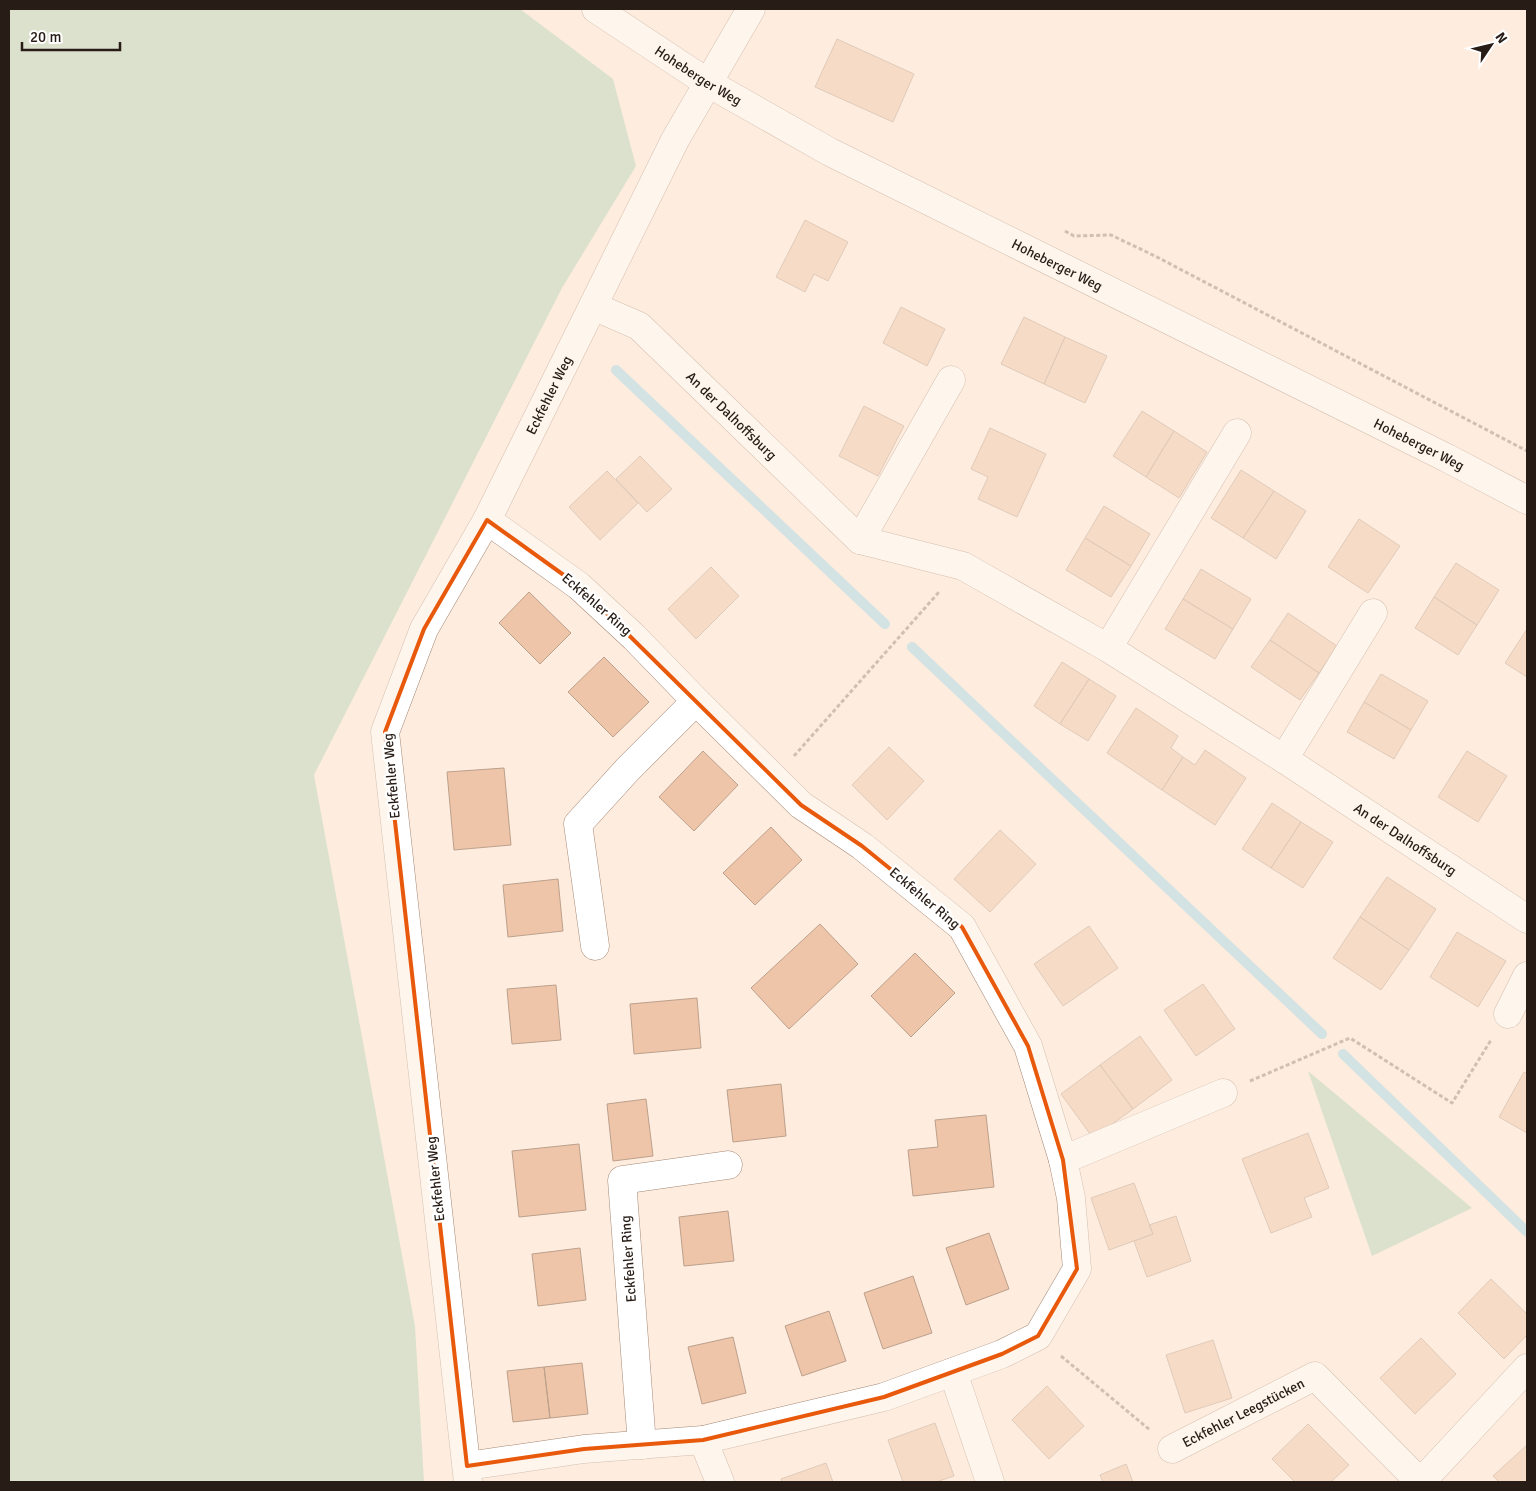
<svg xmlns="http://www.w3.org/2000/svg" width="1536" height="1491" viewBox="0 0 1536 1491" font-family="Signika,sans-serif">
	<style>
		.green { fill: #b4d2bb }
		.lines { fill: none; stroke-linecap: round; stroke-linejoin: round }
		.stream { stroke: #a0d4e7; stroke-width: 10 }
		.building { fill: #eec5a8; stroke: #bca08c }
		.minor-casing { stroke: #a48976; stroke-width: 29 }
		.path { stroke: #998a80; stroke-width: 3; stroke-dasharray: 4 2.5; stroke-linecap: butt }
		.minor { stroke: #fff; stroke-width: 28 }
		.marked { fill: none; stroke: #e8590c; stroke-width: 4; stroke-linejoin: round }
		.labels { text-anchor: middle; stroke-width: 5; stroke-linejoin: round; paint-order: stroke }
		.street-label { font-size: 14px; fill: #281d16; stroke: #fff }
	</style>
	<rect width="100%" height="100%" fill="#feecdf"/>
	<!-- green -->
	<path class="green" d="M 9,9 L 520,9 L 613,79 L 636,166 L 562,288 L 314,775 L 415,1326 L 424,1482 L 9,1482 Z
		M 1308,1071 L 1472,1208 L 1372,1256 Z"/>
	<g class="lines">
		<!-- stream -->
		<path class="stream" d="M 616,370 L 885,624
			M 912,647 L 1322,1034
			M 1343,1054 L 1527,1232"/>
	</g>
	<!-- building -->
	<path class="building" d="M 837,39 L 914,74 L 893,122 L 815,87 Z
		M 805,220 L 848,242 L 828,281 L 814,274 L 805,292 L 776,277 Z
		M 901,307 L 945,329 L 927,366 L 883,343 Z
		M 1024,317 L 1065,337 L 1044,384 L 1001,364 Z
		M 1065,337 L 1107,356 L 1085,403 L 1044,384 Z
		M 864,406 L 904,426 L 878,476 L 839,456 Z
		M 1142,411 L 1174,431 L 1146,477 L 1113,456 Z
		M 990,428 L 1046,454 L 1017,517 L 978,499 L 988,477 L 971,469 Z
		M 1174,431 L 1207,452 L 1179,498 L 1146,477 Z
		M 640,456 L 672,489 L 647,512 L 616,479 Z
		M 1241,470 L 1274,491 L 1243,538 L 1211,518 Z
		M 607,471 L 638,503 L 600,540 L 569,507 Z
		M 1274,491 L 1306,511 L 1276,559 L 1243,538 Z
		M 1104,506 L 1150,534 L 1131,566 L 1085,538 Z
		M 1359,519 L 1400,546 L 1368,593 L 1328,567 Z
		M 1085,538 L 1131,566 L 1111,597 L 1066,570 Z
		M 1456,563 L 1499,590 L 1477,625 L 1434,597 Z
		M 711,567 L 739,596 L 696,639 L 668,609 Z
		M 1201,569 L 1251,599 L 1233,629 L 1183,599 Z
		M 529,592 L 571,633 L 540,664 L 499,623 Z
		M 1434,597 L 1477,625 L 1458,655 L 1415,628 Z
		M 1183,599 L 1233,629 L 1215,659 L 1165,629 Z
		M 1288,613 L 1337,646 L 1319,673 L 1270,640 Z
		M 1527,629 L 1527,677 L 1505,663 Z
		M 1270,640 L 1319,673 L 1300,700 L 1251,667 Z
		M 604,657 L 649,702 L 613,737 L 568,692 Z
		M 1062,662 L 1089,679 L 1060,724 L 1034,706 Z
		M 1381,674 L 1428,701 L 1411,730 L 1364,702 Z
		M 1089,679 L 1116,696 L 1088,741 L 1060,724 Z
		M 1364,702 L 1411,730 L 1394,759 L 1347,732 Z
		M 1136,708 L 1178,736 L 1171,748 L 1183,757 L 1162,790 L 1107,753 Z
		M 889,747 L 924,781 L 887,820 L 852,785 Z
		M 1205,750 L 1246,778 L 1215,825 L 1162,790 L 1183,757 L 1195,765 Z
		M 703,751 L 738,785 L 694,831 L 659,797 Z
		M 1467,751 L 1507,776 L 1478,822 L 1438,797 Z
		M 504,768 L 511,845 L 454,850 L 447,772 Z
		M 1272,803 L 1301,822 L 1271,868 L 1242,849 Z
		M 1301,822 L 1333,842 L 1303,888 L 1271,868 Z
		M 771,827 L 802,860 L 755,905 L 723,873 Z
		M 1000,830 L 1036,864 L 990,912 L 954,879 Z
		M 1387,877 L 1436,909 L 1409,950 L 1360,917 Z
		M 558,879 L 563,931 L 508,937 L 503,885 Z
		M 1360,917 L 1409,950 L 1381,990 L 1333,958 Z
		M 820,924 L 858,964 L 789,1029 L 751,988 Z
		M 1089,926 L 1118,968 L 1063,1006 L 1034,964 Z
		M 1457,932 L 1506,961 L 1478,1007 L 1430,977 Z
		M 915,953 L 955,993 L 911,1037 L 871,996 Z
		M 1203,984 L 1235,1029 L 1196,1056 L 1164,1010 Z
		M 556,985 L 561,1040 L 512,1044 L 507,989 Z
		M 697,998 L 701,1048 L 634,1054 L 630,1004 Z
		M 1140,1036 L 1172,1080 L 1133,1109 L 1100,1065 Z
		M 1100,1065 L 1133,1109 L 1093,1138 L 1061,1094 Z
		M 1524,1072 L 1527,1074 L 1527,1133 L 1499,1117 Z
		M 781,1084 L 786,1136 L 733,1142 L 727,1090 Z
		M 646,1099 L 653,1156 L 613,1161 L 607,1104 Z
		M 986,1115 L 994,1187 L 913,1196 L 908,1150 L 938,1147 L 935,1120 Z
		M 1308,1133 L 1329,1188 L 1304,1198 L 1312,1217 L 1271,1233 L 1242,1159 Z
		M 579,1144 L 586,1210 L 519,1217 L 512,1151 Z
		M 1134,1183 L 1153,1234 L 1109,1250 L 1091,1198 Z
		M 728,1211 L 734,1261 L 684,1266 L 679,1217 Z
		M 1176,1216 L 1191,1261 L 1147,1277 L 1134,1241 L 1153,1234 L 1149,1225 Z
		M 989,1233 L 1009,1289 L 966,1305 L 946,1248 Z
		M 580,1248 L 586,1300 L 538,1306 L 532,1254 Z
		M 913,1276 L 932,1333 L 883,1349 L 864,1293 Z
		M 1491,1279 L 1527,1314 L 1527,1335 L 1504,1359 L 1458,1313 Z
		M 829,1311 L 846,1361 L 802,1376 L 785,1326 Z
		M 733,1337 L 746,1393 L 702,1404 L 688,1347 Z
		M 1421,1338 L 1456,1374 L 1415,1414 L 1380,1378 Z
		M 1213,1340 L 1232,1398 L 1185,1413 L 1166,1355 Z
		M 582,1363 L 588,1414 L 550,1418 L 544,1367 Z
		M 544,1367 L 550,1418 L 513,1422 L 507,1371 Z
		M 1047,1386 L 1084,1426 L 1049,1459 L 1012,1420 Z
		M 935,1423 L 954,1476 L 936,1482 L 903,1482 L 888,1440 Z
		M 1308,1424 L 1349,1465 L 1331,1482 L 1295,1482 L 1272,1459 Z
		M 1527,1445 L 1527,1482 L 1499,1482 L 1493,1476 Z
		M 826,1463 L 833,1482 L 782,1482 L 781,1479 Z
		M 1126,1464 L 1133,1482 L 1103,1482 L 1100,1475 Z"/>
	<g class="lines">
		<defs>
			<g id="minor">
				<path id="s1" d="M 596,9 L 708,83 L 830,152 L 1447,458 L 1527,500"/>
				<path id="s2" d="M 593,306 L 639,326 L 860,540 L 963,566 L 1108,648 L 1284,759 L 1527,919"/>
				<path d="M 860,540 L 951,380"/>
				<path d="M 1108,648 L 1237,433"/>
				<path d="M 1284,759 L 1373,613"/>
				<path d="M 595,946 L 578,824 L 628,769 L 696,701"/>
				<path d="M 1508,1014 L 1527,976"/>
				<path d="M 1063,1160 L 1223,1093"/>
				<path d="M 953,1372 L 990,1482"/>
				<path d="M 703,1440 L 720,1482"/>
				<path d="M 642,1445 L 622,1180 L 728,1165"/>
				<path id="s3" d="M 1172,1449 L 1315,1376 L 1420,1482"/>
				<path d="M 467,1466 L 584,1449 L 703,1440 L 884,1397 L 1002,1354 L 1038,1336 L 1077,1269 L 1071,1198 L 1063,1160 L 1028,1046 L 962,927 L 862,846 L 801,805 L 696,701 L 634,637 L 579,586 L 487,520"/>
				<path id="s4" d="M 468,1482 L 385,732 L 424,629 L 487,520 L 675,140 L 751,9"/>
				<path d="M 1421,1482 L 1527,1368"/>
			</g>
		</defs>
		<!-- minor casing -->
		<use href="#minor" class="minor-casing"/>
		<!-- path -->
		<path class="path" d="M 1065,231 L 1074,236 L 1111,235 L 1155,256 L 1527,451
			M 794,756 L 939,592
			M 1250,1081 L 1350,1038 L 1452,1103 L 1491,1040
			M 1061,1356 L 1150,1430"/>
		<!-- minor -->
		<use href="#minor" class="minor"/>
	</g>
	<!-- marked area -->
	<path d="M0 0H1536V1491H0ZM 487,520 L 579,586 L 801,805 L 862,846 L 962,927 L 1028,1046 L 1063,1160 L 1077,1269 L 1038,1336 L 1002,1354 L 884,1397 L 703,1440 L 584,1449 L 467,1466 L 385,732 L 424,629 Z" fill="#feecdf" fill-opacity=".55" fill-rule="evenodd"/>
	<path class="marked" d="M 487,520 L 579,586 L 801,805 L 862,846 L 962,927 L 1028,1046 L 1063,1160 L 1077,1269 L 1038,1336 L 1002,1354 L 884,1397 L 703,1440 L 584,1449 L 467,1466 L 385,732 L 424,629 Z"/>
	<g class="labels">
		<!-- street labels -->
		<g class="street-label">
			<text dy="5" stroke="none"><textPath href="#s1" startOffset="122">Hoheberger Weg</textPath></text>
			<text dy="5" stroke="none"><textPath href="#s1" startOffset="528">Hoheberger Weg</textPath></text>
			<text dy="5" stroke="none"><textPath href="#s4" startOffset="1130">Eckfehler Weg</textPath></text>
			<text dy="5" stroke="none"><textPath href="#s2" startOffset="179">An der Dalhoffsburg</textPath></text>
			<text dy="5" stroke="none"><textPath href="#s1" startOffset="932">Hoheberger Weg</textPath></text>
			<text transform="translate(597 604) rotate(41)" y="5">Eckfehler Ring</text>
			<text transform="translate(391 776) rotate(-95)" y="5">Eckfehler Weg</text>
			<text dy="5" stroke="none"><textPath href="#s2" startOffset="984">An der Dalhoffsburg</textPath></text>
			<text transform="translate(925 898) rotate(40)" y="5">Eckfehler Ring</text>
			<text transform="translate(435 1179) rotate(-96)" y="5">Eckfehler Weg</text>
			<text transform="translate(628 1259) rotate(-94)" y="5">Eckfehler Ring</text>
			<text dy="5" stroke="none"><textPath href="#s3" startOffset="80">Eckfehler Leegstücken</textPath></text>
		</g>
	</g>
	<!-- border -->
	<rect width="1536" height="1491" fill="none" stroke="#281d16" stroke-width="20"/>
	<!-- north arrow -->
	<g transform="translate(1491 45) rotate(55)" stroke="#ffffff" stroke-width="4" paint-order="stroke">
	<path d="M0-4L9 19L0 12L-9 19Z" fill="#281d16"/>
	<text y="-8" font-size="14" font-weight="bold" text-anchor="middle" fill="#281d16">N</text>
	</g>
	<!-- scale -->
	<path d="M22 42v8h98v-8" fill="none" stroke="#281d16" stroke-width="2.5"/>
	<text x="30" y="42" font-size="15" fill="#281d16" stroke="#ffffff" stroke-width="4" paint-order="stroke">20 m</text>
</svg>
